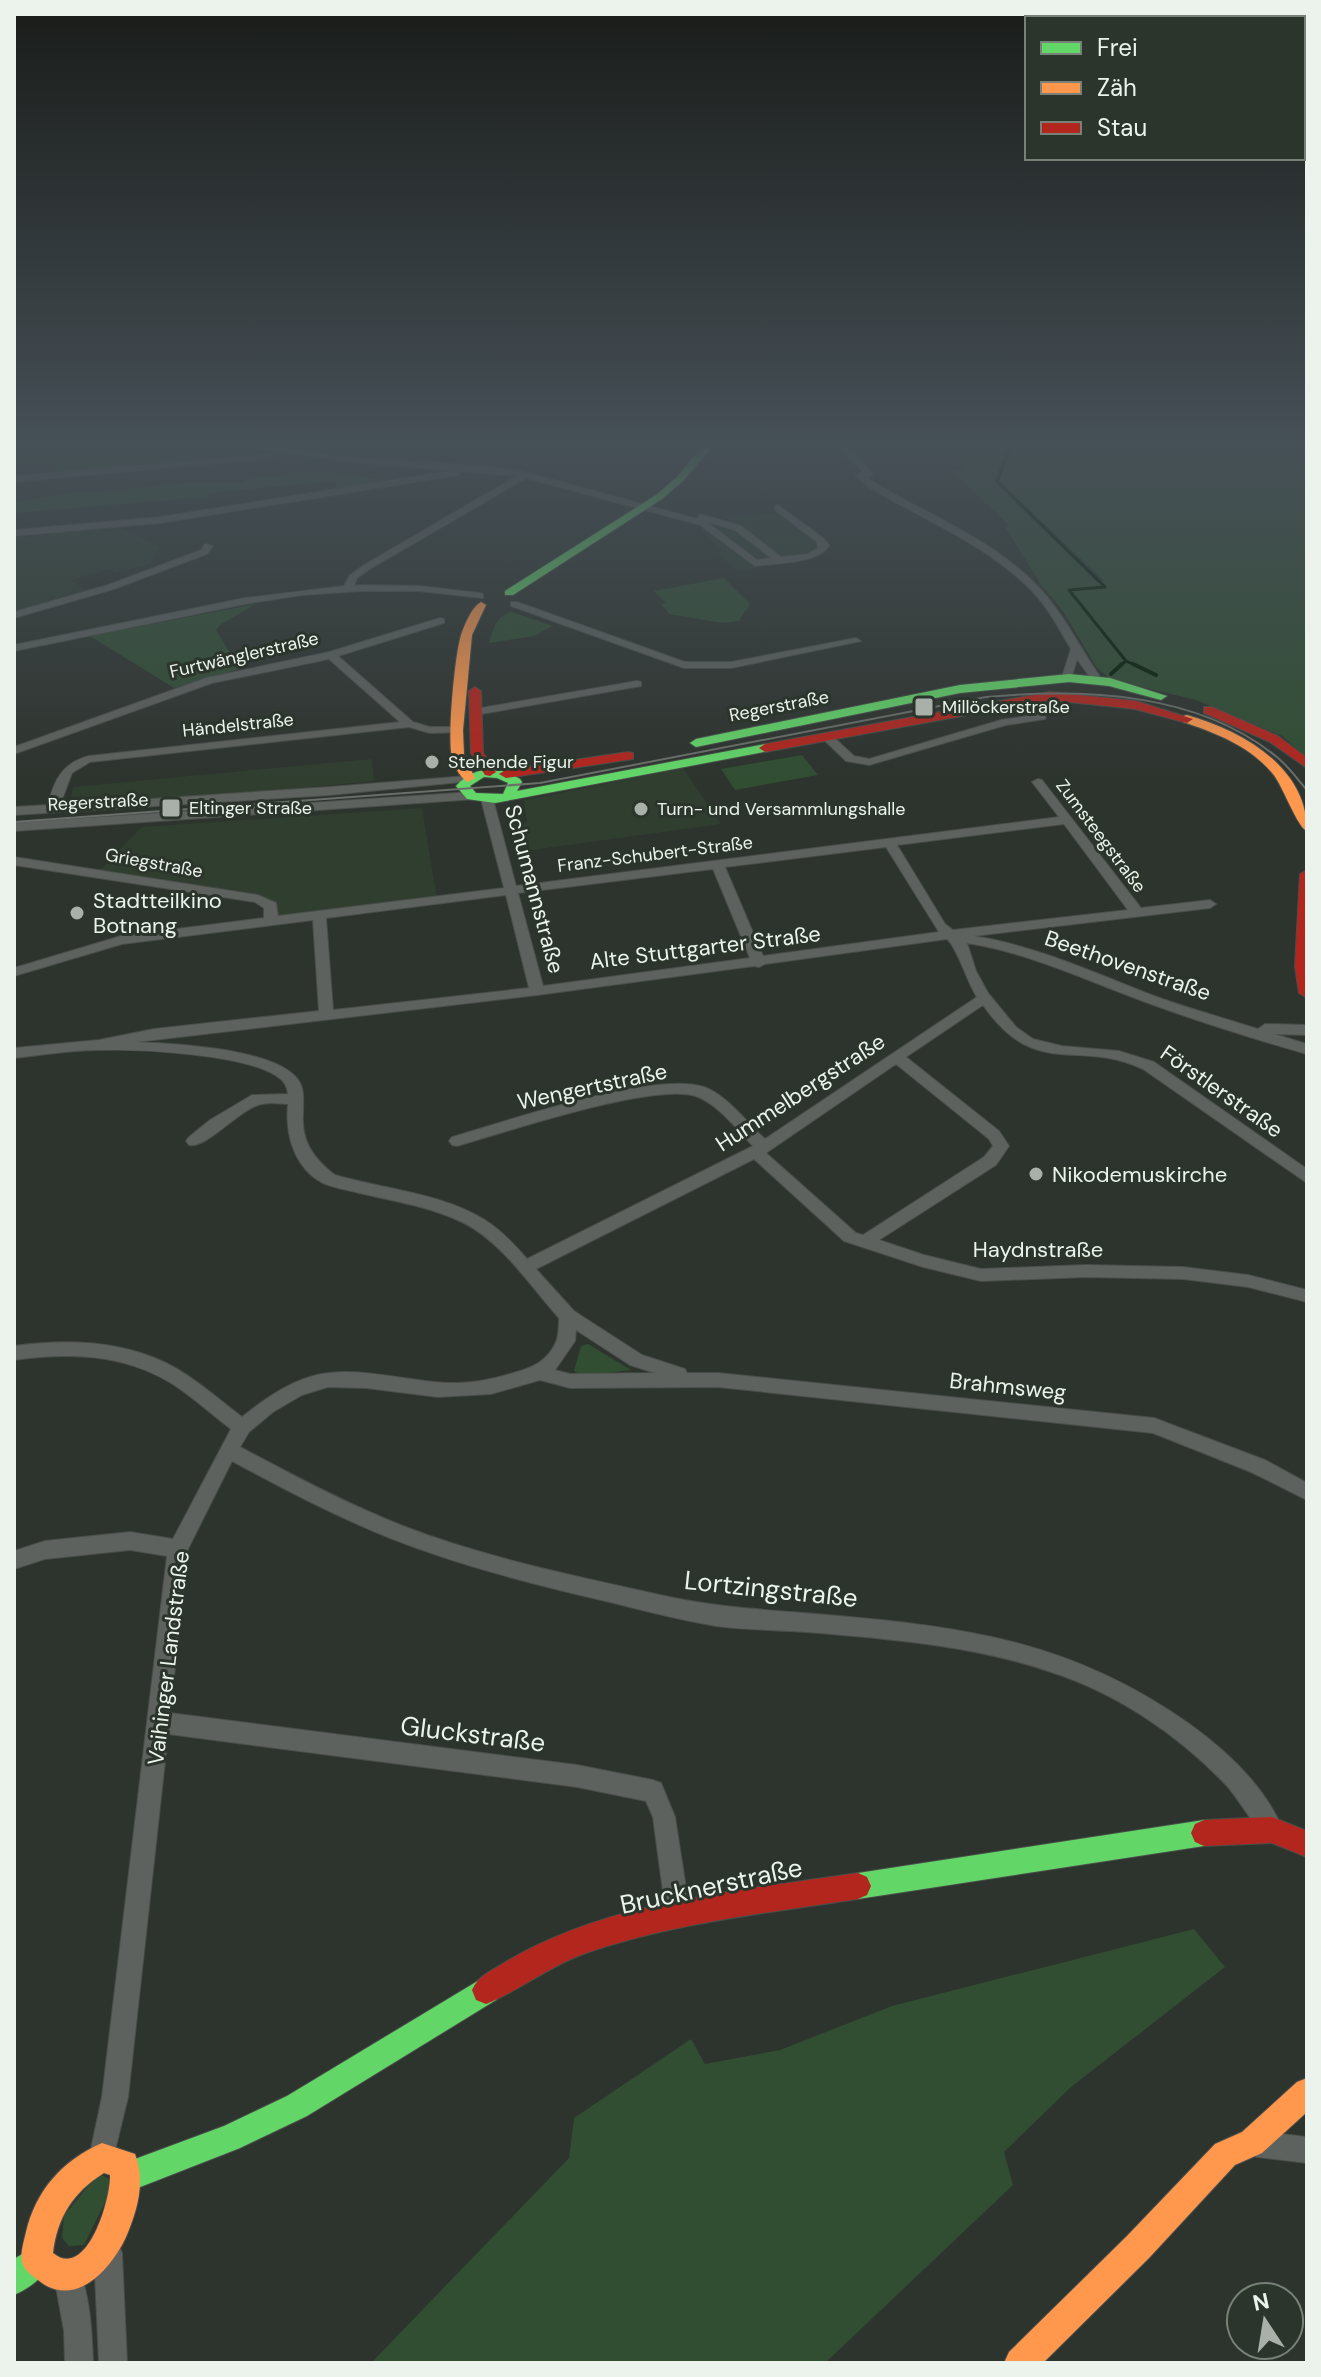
<svg xmlns="http://www.w3.org/2000/svg" width="1321" height="2377" viewBox="0 0 1321 2377" font-family="'DM Sans',sans-serif">
	<style>
		.built { fill: #303e30 }
		.green { fill: #314e33 }
		.lines { fill: none; stroke-linecap: round; stroke-linejoin: round }
		.stream-far1 { stroke: #041e07; stroke-width: 3 }
		.stream { stroke: #041e07; stroke-width: 4 }
		.street-casing { stroke: #494e4a; stroke-width: 2 }
		.fast-casing { stroke: #494e4a; stroke-width: 2 }
		.slow-casing { stroke: #494e4a; stroke-width: 2 }
		.jam-casing { stroke: #494e4a; stroke-width: 2 }
		.street { fill: #5e625e; fill-rule: evenodd }
		.fast { fill: #63d668; fill-rule: evenodd }
		.slow { fill: #ff974d; fill-rule: evenodd }
		.jam { fill: #b3261e; fill-rule: evenodd }
		.tram { stroke: #6a6e6a; stroke-width: 2 }
		.poi-dot { fill: #a9b0a9; stroke: #2b352b; stroke-width: 3 }
		.labels { text-anchor: middle; stroke-width: 6; stroke-linejoin: round; paint-order: stroke }
		.far-street-label { font-size: 18px; fill: #ecf3ec; stroke: #2b352b }
		.far-poi-label { font-size: 18px; fill: #ecf3ec; stroke: #2b352b; text-anchor: start }
		.street-label { font-size: 22px; fill: #ecf3ec; stroke: #2b352b }
		.poi-label { font-size: 22px; fill: #ecf3ec; stroke: #2b352b; text-anchor: start }
		.near-street-label { font-size: 26px; fill: #ecf3ec; stroke: #2b352b }
	</style>
	<rect width="100%" height="100%" fill="#2d332d"/>
	<!-- built -->
	<path class="built" d="M 790,512 L 829,545 L 827,552 L 817,557 L 738,571 L 718,553 L 723,551 L 701,529 L 730,521 L 728,517 Z
		M 118,526 L 160,547 L 150,564 L 115,573 L 109,569 L 71,580 L 86,590 L 14,611 L 14,538 Z
		M 372,759 L 374,781 L 69,810 L 73,787 Z
		M 683,768 L 721,824 L 518,852 L 507,825 L 527,822 L 524,800 Z
		M 422,808 L 437,899 L 271,921 L 266,901 L 98,872 L 142,827 Z"/>
	<!-- green -->
	<path class="green" d="M 939,447 L 997,452 L 997,447 L 1005,447 L 994,482 L 1097,582 L 1104,581 L 999,481 L 1014,447 L 1307,447 L 1307,758 L 1282,736 L 1196,700 L 1112,680 L 1097,668 L 1063,611 L 1042,586 L 1005,527 L 1009,525 L 951,471 L 962,470 L 966,450 Z
		M 14,453 L 17,456 L 62,454 L 64,458 C 118,456 172,453 225,459 L 52,474 L 58,463 L 14,465 Z
		M 287,473 L 337,473 L 390,481 L 336,489 L 336,482 C 293,483 252,490 209,493 L 207,497 L 14,513 L 14,502 L 78,492 L 101,492 L 197,482 L 241,483 L 250,478 L 285,476 Z
		M 724,578 L 750,604 L 739,621 L 723,623 L 669,614 L 661,604 L 666,603 L 654,591 Z
		M 256,604 L 220,625 L 216,630 L 240,669 L 174,688 L 90,636 Z
		M 512,612 L 553,626 L 534,636 L 489,643 C 493,630 497,614 512,612 Z
		M 802,755 L 818,775 L 735,790 L 721,769 Z
		M 588,1344 L 631,1370 L 582,1376 L 574,1371 L 581,1346 Z
		M 1194,1929 L 1225,1967 L 1071,2087 L 1004,2152 L 1013,2185 L 825,2363 L 371,2363 L 569,2158 L 574,2118 L 691,2039 L 705,2064 L 780,2050 L 892,2006 Z
		M 98,2173 L 115,2182 L 84,2245 L 69,2246 L 62,2238 L 64,2216 Z"/>
	<g class="lines">
		<!-- stream-far1 -->
		<path class="stream-far1" d="M 1010,447 L 997,481 L 1105,587 L 1069,590 L 1126,661 L 1137,666
			M 1120,666 L 1126,661"/>
		<!-- stream -->
		<path class="stream" d="M 1133,664 L 1156,675
			M 1111,674 L 1122,664"/>
		<defs>
			<path id="street" d="M 250,447 C 285,446 319,455 354,458 C 411,462 469,463 525,472 L 697,519 L 700,514 L 741,526 L 781,557 L 808,554 L 818,548 L 817,542 L 775,510 L 775,506 L 778,505 L 823,538 L 829,545 C 820,564 774,563 755,566 L 700,525 L 526,478 L 370,569 L 357,578 L 354,585 L 419,586 L 480,593 L 483,594 L 483,598 L 419,591 L 360,591 L 302,595 L 245,604 L 14,651 L 14,645 L 245,598 L 344,586 L 350,575 L 364,565 L 517,476 L 349,462 ZM 707,522 L 735,530 L 771,558 L 757,560 Z
				M 840,447 L 848,447 L 872,472 L 872,476 L 866,477 L 873,482 C 930,516 998,541 1043,592 C 1066,618 1081,650 1101,678 L 1100,680 L 1092,680 L 1077,659 L 1071,679 L 1063,679 L 1062,677 L 1071,649 C 1059,629 1049,609 1033,592 C 987,544 923,520 867,486 L 855,475 L 863,472 Z
				M 275,454 L 272,458 L 14,482 L 14,476 Z
				M 456,470 L 459,471 L 459,475 L 160,523 L 14,536 L 14,530 L 160,517 Z
				M 205,544 L 213,546 L 207,554 L 114,589 L 14,618 L 14,612 L 108,585 L 201,550 Z
				M 511,602 L 517,602 L 685,662 L 731,662 L 856,638 L 861,641 L 731,668 L 684,668 L 511,606 Z
				M 440,618 L 444,619 L 444,623 L 338,656 L 413,722 L 430,727 L 457,727 L 461,728 L 461,732 L 430,733 L 409,727 L 90,762 L 72,773 L 60,805 L 330,787 L 467,776 L 471,777 L 471,781 L 330,795 L 14,815 L 14,807 L 48,805 C 54,780 62,763 89,756 L 400,722 L 329,659 L 212,683 L 14,754 L 14,747 L 206,678 L 329,652 Z
				M 637,681 L 641,682 L 641,686 L 475,715 L 470,712 L 475,709 Z
				M 1041,714 L 1046,717 L 1045,719 L 1006,725 L 869,765 L 846,761 L 820,736 L 830,734 L 854,756 L 869,759 L 1001,720 Z
				M 1038,779 L 1042,780 L 1141,908 L 1210,900 L 1216,904 L 1210,908 L 974,936 C 1037,946 1097,974 1157,997 C 1190,1009 1224,1018 1258,1029 L 1265,1024 L 1307,1025 L 1307,1035 L 1274,1034 L 1307,1044 L 1307,1054 C 1254,1039 1200,1022 1148,1003 C 1088,981 1030,953 967,943 L 976,971 L 988,993 L 1016,1027 L 1033,1039 L 1062,1046 L 1119,1051 L 1154,1062 L 1307,1169 L 1307,1183 L 1143,1069 C 1077,1038 1036,1081 983,1005 L 906,1057 L 999,1131 L 1009,1146 L 996,1165 L 879,1240 L 924,1255 L 981,1269 L 1086,1265 L 1183,1267 L 1248,1275 L 1307,1290 L 1307,1302 L 1248,1287 L 1183,1279 L 1086,1277 L 981,1281 L 923,1267 L 844,1241 L 754,1159 L 536,1269 L 574,1311 L 642,1355 L 685,1369 L 687,1373 L 718,1373 L 1154,1418 L 1265,1460 L 1307,1483 L 1307,1500 L 1251,1472 L 1153,1433 L 718,1387 L 570,1388 L 540,1380 L 491,1394 L 438,1397 L 366,1388 L 328,1387 L 302,1395 L 273,1412 L 249,1432 L 240,1447 C 293,1475 347,1504 403,1526 C 486,1558 574,1576 660,1595 C 717,1608 770,1610 828,1615 C 966,1627 1071,1641 1188,1723 C 1226,1750 1265,1786 1283,1830 L 1280,1838 L 1272,1841 C 1260,1837 1239,1799 1227,1786 C 1180,1736 1117,1693 1051,1672 C 973,1645 889,1639 807,1632 C 777,1630 746,1630 716,1626 C 681,1620 645,1611 610,1602 C 536,1585 461,1566 390,1538 C 335,1516 284,1489 232,1461 L 188,1549 L 170,1713 L 577,1765 L 653,1780 L 661,1783 L 675,1817 L 690,1914 L 686,1922 L 678,1926 L 670,1922 L 666,1914 L 653,1817 L 646,1801 L 577,1787 L 168,1734 L 128,2097 L 111,2167 L 102,2171 L 93,2167 L 89,2158 L 102,2097 L 167,1556 L 130,1550 L 45,1559 L 14,1569 L 14,1551 L 45,1541 L 130,1532 L 173,1539 L 231,1429 C 211,1414 193,1397 171,1383 C 123,1354 69,1352 14,1360 L 14,1346 C 65,1339 119,1340 166,1363 C 194,1377 217,1398 242,1417 C 267,1397 297,1376 329,1373 C 364,1369 400,1379 434,1382 C 460,1385 488,1381 513,1373 C 532,1368 548,1361 556,1342 C 559,1335 559,1325 559,1318 C 530,1286 503,1243 464,1223 C 432,1207 394,1201 359,1193 C 348,1190 334,1188 323,1183 C 294,1168 285,1134 288,1104 C 280,1104 270,1102 262,1104 C 240,1108 207,1149 189,1145 L 186,1141 L 189,1137 L 210,1120 L 252,1095 L 288,1094 C 287,1085 283,1080 275,1075 C 241,1054 141,1049 100,1050 C 71,1050 42,1055 14,1058 L 14,1048 L 99,1040 L 154,1029 L 319,1011 L 313,920 L 122,944 L 14,976 L 14,968 L 121,936 L 264,918 L 264,908 L 255,902 L 14,865 L 14,857 L 258,895 L 276,903 L 278,916 L 504,888 L 481,799 L 487,795 L 493,799 L 516,886 L 1059,817 L 1032,782 ZM 1064,824 L 1128,910 L 953,930 L 945,924 L 897,845 ZM 886,847 L 939,932 L 763,956 L 725,867 ZM 713,869 L 750,958 L 543,986 L 518,893 ZM 506,895 L 529,988 L 333,1010 L 326,918 ZM 947,939 C 958,949 966,980 977,997 L 765,1139 C 746,1122 728,1096 704,1087 C 655,1070 504,1122 452,1137 L 449,1141 L 452,1145 L 457,1146 C 503,1133 659,1080 698,1097 C 720,1106 737,1130 753,1146 L 527,1259 C 515,1245 501,1230 485,1220 C 442,1193 383,1189 335,1175 C 313,1158 301,1141 303,1113 C 303,1105 304,1096 302,1088 C 292,1048 172,1044 137,1042 L 537,995 L 754,966 L 759,967 L 765,964 ZM 896,1064 L 989,1139 L 993,1146 L 984,1157 L 863,1235 L 856,1233 L 766,1153 ZM 576,1330 L 630,1365 L 655,1373 L 570,1374 L 555,1370 L 575,1341 Z
				M 472,792 L 478,796 L 476,799 L 14,831 L 14,823 Z
				M 1257,2131 L 1307,2137 L 1307,2163 L 1257,2157 L 1248,2153 L 1244,2144 L 1248,2135 Z
				M 108,2239 L 118,2243 L 122,2253 L 127,2363 L 99,2363 L 94,2253 L 98,2243 Z
				M 68,2262 L 78,2266 C 90,2296 92,2331 93,2363 L 65,2363 L 64,2331 L 54,2276 L 58,2266 Z"/>
			<path id="fast" d="M 702,447 L 712,447 L 683,481 L 662,499 L 513,595 L 505,595 L 505,591 L 656,495 L 677,477 Z
				M 1069,674 L 1110,678 L 1167,696 L 1161,700 L 1109,686 L 1069,682 L 960,693 L 696,747 L 690,743 L 696,739 L 960,685 Z
				M 765,744 L 769,745 L 769,751 L 495,803 L 467,799 L 456,786 C 474,766 498,765 520,779 L 522,782 L 517,791 ZM 484,777 L 497,778 L 508,783 L 503,794 L 476,793 L 470,786 Z
				M 1204,1820 L 1213,1824 L 1217,1833 L 1213,1842 L 1204,1846 L 858,1899 L 849,1895 L 845,1886 L 849,1877 L 858,1873 Z
				M 486,1976 L 496,1980 L 500,1990 L 496,2000 L 307,2116 L 240,2148 L 130,2191 L 119,2187 L 115,2176 L 119,2165 L 224,2126 L 287,2096 Z
				M 37,2245 L 48,2249 L 52,2260 C 46,2276 30,2288 14,2295 L 14,2259 Z"/>
			<path id="slow" d="M 481,602 L 486,605 L 472,635 L 463,730 L 464,756 L 475,778 L 468,782 C 460,778 454,766 452,757 C 447,739 455,650 462,632 C 466,622 472,607 481,602 Z
				M 1187,715 C 1243,731 1307,767 1307,831 C 1297,827 1283,786 1273,774 C 1250,746 1216,733 1183,722 L 1183,716 Z
				M 1307,2078 L 1307,2112 L 1262,2153 L 1235,2165 L 1149,2258 L 1043,2363 L 1004,2363 L 1009,2352 L 1127,2236 L 1215,2144 L 1242,2132 L 1297,2082 Z
				M 102,2143 L 135,2154 C 146,2182 137,2211 126,2237 C 111,2270 74,2310 38,2280 C 31,2275 25,2271 22,2262 C 20,2253 24,2241 26,2232 C 36,2190 63,2160 102,2143 ZM 104,2173 L 110,2175 C 111,2199 87,2281 53,2253 C 57,2218 73,2192 104,2173 Z"/>
			<path id="jam" d="M 475,687 L 481,691 L 483,753 L 496,772 L 490,776 L 485,775 L 471,753 L 469,691 Z
				M 1050,692 L 1136,701 L 1193,719 L 1187,723 L 1135,709 L 1050,700 L 765,752 L 759,748 L 765,744 Z
				M 1204,707 L 1212,707 L 1278,736 L 1307,758 L 1307,768 L 1270,742 L 1204,713 Z
				M 628,752 L 633,753 L 633,759 L 506,778 L 499,774 L 506,770 Z
				M 1307,870 L 1307,998 L 1299,993 L 1295,966 L 1300,874 Z
				M 1272,1817 L 1307,1831 L 1307,1857 L 1272,1843 L 1204,1846 L 1195,1842 L 1191,1833 L 1195,1824 L 1204,1820 Z
				M 858,1873 L 867,1877 L 871,1886 L 867,1895 L 858,1899 C 766,1913 672,1923 583,1954 C 548,1967 520,1990 486,2004 L 476,2000 L 472,1990 C 478,1976 491,1971 504,1963 C 608,1900 740,1891 858,1873 Z"/>
		</defs>
		<!-- street casing -->
		<use href="#street" class="street-casing"/>
		<!-- fast casing -->
		<use href="#fast" class="fast-casing"/>
		<!-- slow casing -->
		<use href="#slow" class="slow-casing"/>
		<!-- jam casing -->
		<use href="#jam" class="jam-casing"/>
		<!-- street -->
		<use href="#street" class="street"/>
		<!-- fast -->
		<use href="#fast" class="fast"/>
		<!-- slow -->
		<use href="#slow" class="slow"/>
		<!-- jam -->
		<use href="#jam" class="jam"/>
		<!-- tram -->
		<path class="tram" d="M 14,822 L 540,783 L 986,697 C 1084,688 1199,692 1278,758 C 1289,767 1298,780 1307,790"/>
	</g>
	<!-- sky -->
	<linearGradient id="sky" x2="0" y2="1"><stop stop-color="#191c19"/><stop offset="0.57" stop-color="#465057"/><stop offset="1" stop-color="#465057" stop-opacity="0"/></linearGradient>
	<rect width="1321" height="780" fill="url(#sky)"/>
	<!-- markers -->
	<g class="poi-dot">
		<rect x="914" y="697" width="20" height="20" rx="4"/>
		<circle cx="432" cy="762" r="8"/>
		<rect x="161" y="798" width="20" height="20" rx="4"/>
		<circle cx="641" cy="809" r="8"/>
		<circle cx="77" cy="913" r="8"/>
		<circle cx="1036" cy="1174" r="8"/>
	</g>
	<g class="labels">
		<!-- far-street labels -->
		<g class="far-street-label">
			<text transform="translate(244 655) rotate(-13)" y="6">Furtwänglerstraße</text>
			<text transform="translate(779 706) rotate(-11)" y="6">Regerstraße</text>
			<text transform="translate(238 725) rotate(-6)" y="6">Händelstraße</text>
			<text transform="translate(98 802) rotate(-3)" y="6">Regerstraße</text>
			<text transform="translate(1101 836) rotate(53)" y="6">Zumsteegstraße</text>
			<text transform="translate(655 854) rotate(-7)" y="6">Franz-Schubert-Straße</text>
			<text transform="translate(154 863) rotate(10)" y="6">Griegstraße</text>
		</g>
		<!-- far-poi labels -->
		<g class="far-poi-label">
			<text x="942" y="713">Millöckerstraße</text>
			<text x="448" y="768">Stehende Figur</text>
			<text x="189" y="814">Eltinger Straße</text>
			<text x="657" y="815">Turn- und Versammlungshalle</text>
		</g>
		<!-- street labels -->
		<g class="street-label">
			<text transform="translate(535 889) rotate(75)" y="8">Schumannstraße</text>
			<text transform="translate(705 947) rotate(-7)" y="8">Alte Stuttgarter Straße</text>
			<text transform="translate(1128 965) rotate(19)" y="8">Beethovenstraße</text>
			<text transform="translate(592 1086) rotate(-12)" y="8">Wengertstraße</text>
			<text transform="translate(1222 1091) rotate(35)" y="8">Förstlerstraße</text>
			<text transform="translate(800 1092) rotate(-33)" y="8">Hummelbergstraße</text>
			<text x="1038" y="1257">Haydnstraße</text>
			<text transform="translate(1008 1386) rotate(6)" y="8">Brahmsweg</text>
			<text transform="translate(168 1658) rotate(-83)" y="8">Vaihinger Landstraße</text>
		</g>
		<!-- poi labels -->
		<g class="poi-label">
			<text x="93" y="908">Stadtteilkino<tspan x="93" dy="25">Botnang</tspan></text>
			<text x="1052" y="1182">Nikodemuskirche</text>
		</g>
		<!-- near-street labels -->
		<g class="near-street-label">
			<text transform="translate(771 1589) rotate(6)" y="9">Lortzingstraße</text>
			<text transform="translate(473 1734) rotate(7)" y="9">Gluckstraße</text>
			<text transform="translate(711 1886) rotate(-12)" y="9">Brucknerstraße</text>
		</g>
	</g>
	<!-- border -->
	<rect width="1321" height="2377" fill="none" stroke="#ecf3ec" stroke-width="32"/>
	<!-- legend -->
	<rect x="1025" y="16" width="280" height="144" fill="#2b352b" stroke="#788178" stroke-width="2"/>
	<rect x="1041" y="42" width="40" height="12" fill="#63d668" stroke="#788178" stroke-width="2"/>
	<text x="1097" y="56" font-size="24" fill="#ecf3ec">Frei</text>
	<rect x="1041" y="82" width="40" height="12" fill="#ff974d" stroke="#788178" stroke-width="2"/>
	<text x="1097" y="96" font-size="24" fill="#ecf3ec">Zäh</text>
	<rect x="1041" y="122" width="40" height="12" fill="#b3261e" stroke="#788178" stroke-width="2"/>
	<text x="1097" y="136" font-size="24" fill="#ecf3ec">Stau</text>
	<!-- north arrow -->
	<g transform="translate(1265 2321) rotate(348)"><circle r="38" fill="#2b352b" stroke="#788178" stroke-width="2"/>
	<path d="M0-6L14 30L0 20L-14 30Z" fill="#a9b0a9"/>
	<text y="-12" font-size="22" font-weight="bold" text-anchor="middle" fill="#ecf3ec">N</text>
	</g>
</svg>
